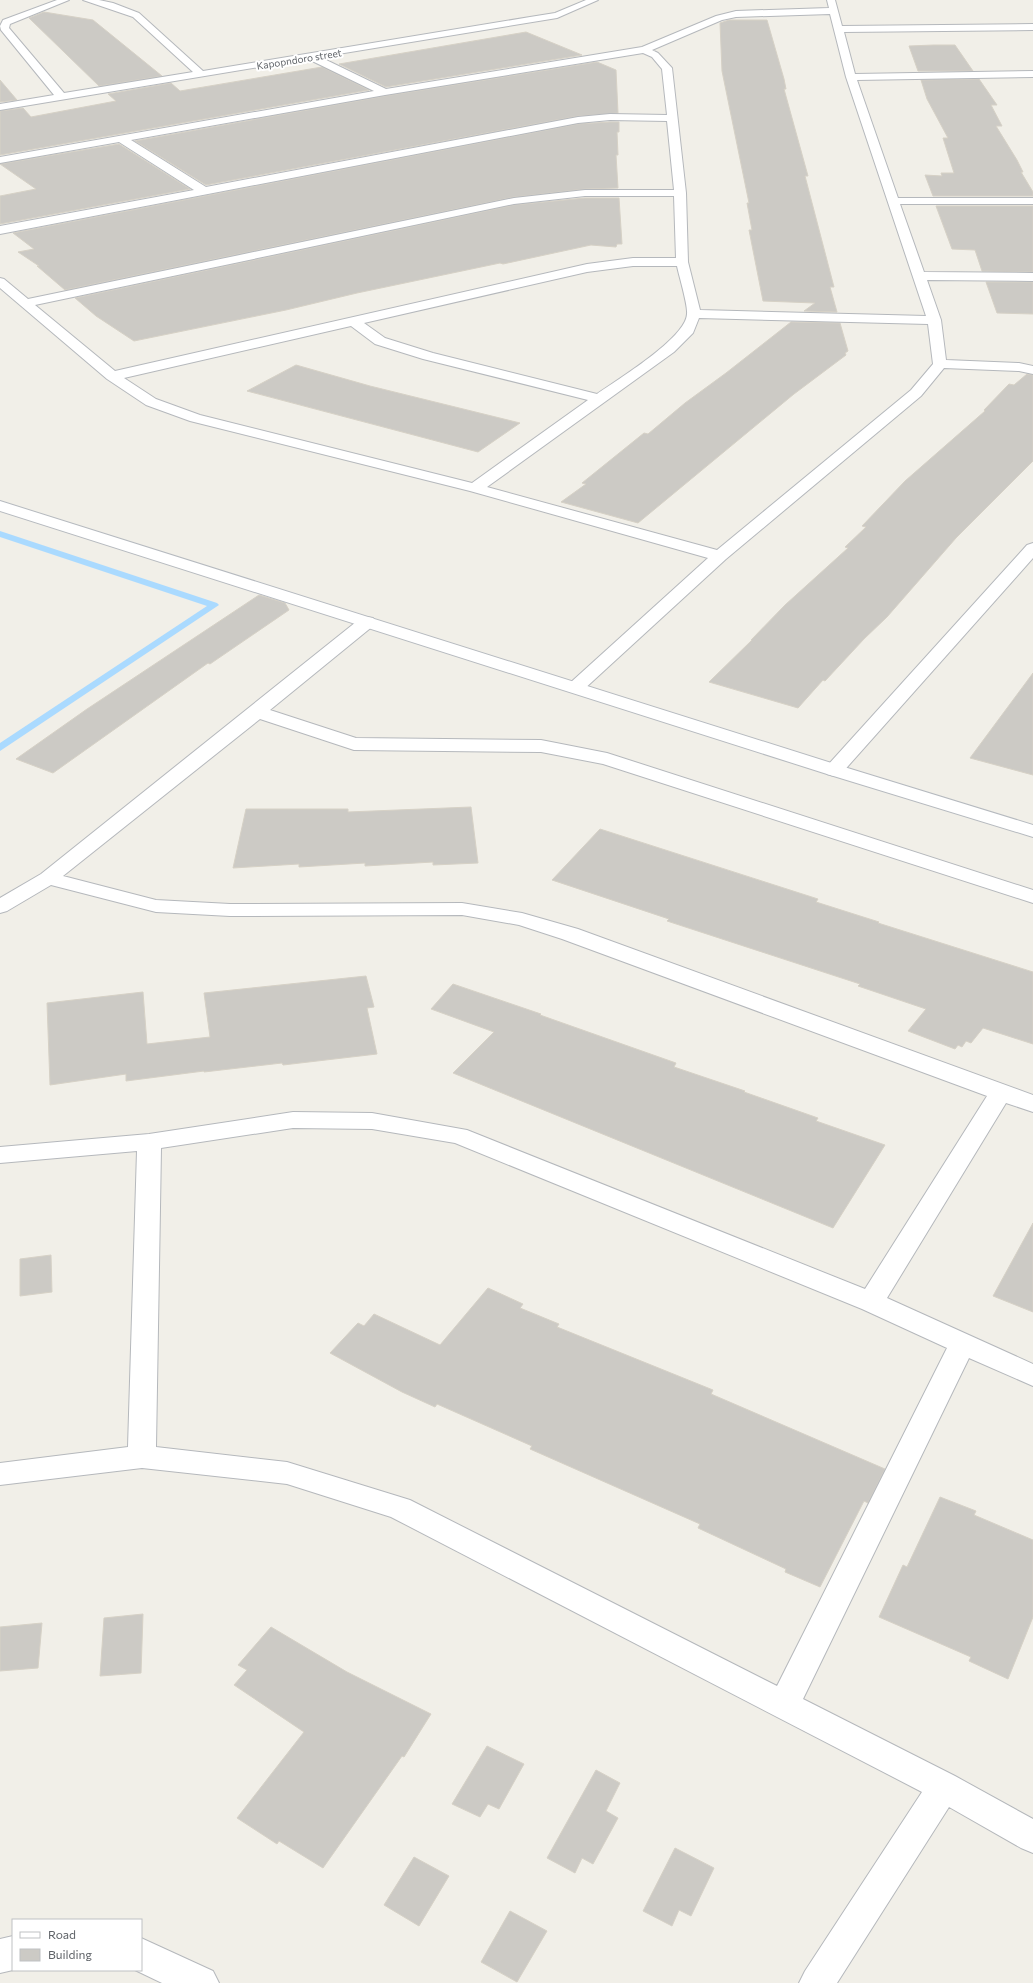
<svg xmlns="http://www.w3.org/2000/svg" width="1033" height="1983" viewBox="0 0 1033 1983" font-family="Commissioner,sans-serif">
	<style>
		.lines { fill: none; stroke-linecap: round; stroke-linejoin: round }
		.stream { fill: #aadaff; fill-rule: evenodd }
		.building { fill: #cccac5; stroke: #d6d1c6 }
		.street-casing { stroke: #b5b8bc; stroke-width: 2 }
		.secondary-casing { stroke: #b6babf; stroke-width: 2 }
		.street { fill: #fff; fill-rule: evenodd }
		.secondary { fill: #fff; fill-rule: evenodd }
		.labels { text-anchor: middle; stroke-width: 4; stroke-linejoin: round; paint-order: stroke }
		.far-street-label { font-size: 10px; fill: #5f6368; stroke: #fff }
	</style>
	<rect width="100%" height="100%" fill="#f1efe8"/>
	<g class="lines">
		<!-- stream -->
		<path class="stream" d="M 0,531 L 217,603 L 219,605 L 0,751 L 0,743 L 207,606 L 0,537 Z"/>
	</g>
	<!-- building -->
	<path class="building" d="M 44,12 L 93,20 L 162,76 L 99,86 L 29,18 Z
		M 729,20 L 767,20 L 784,79 L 786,89 L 784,89 L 808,176 L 805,176 L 834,287 L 830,287 L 837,312 L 804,311 L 815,303 L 763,301 L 749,230 L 752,230 L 747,203 L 749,203 L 722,71 L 720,23 Z
		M 526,32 L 582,55 L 386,87 L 339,64 Z
		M 934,45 L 955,45 L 973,71 L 918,71 L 909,46 Z
		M 597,62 L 616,70 L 618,113 L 578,116 L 206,185 L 135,141 L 385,96 Z
		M 322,67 L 369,90 L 0,155 L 0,111 L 23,108 L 31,117 L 116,101 L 108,94 L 171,83 L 180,91 Z
		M 979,79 L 997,105 L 991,105 L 1002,126 L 996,126 L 1017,160 L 1023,172 L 1021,172 L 1033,192 L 1033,196 L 933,196 L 925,175 L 942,176 L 941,173 L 954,173 L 943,138 L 948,138 L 927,99 L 921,80 Z
		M 0,80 L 17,100 L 0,102 Z
		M 610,122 L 619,122 L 619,132 L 617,132 L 618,155 L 616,155 L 618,188 L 585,189 L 514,197 L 65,290 L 37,266 L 39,266 L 18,252 L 34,249 L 13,233 L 578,124 Z
		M 119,144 L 190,189 L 0,224 L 0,196 L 36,189 L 0,164 Z
		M 585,198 L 619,198 L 622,244 L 617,244 L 616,247 L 591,245 L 503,264 L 500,263 L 357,293 L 286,310 L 134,341 L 96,316 L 75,298 L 514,205 Z
		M 936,206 L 1033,206 L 1033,272 L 982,271 L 975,250 L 952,249 Z
		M 986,282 L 1033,282 L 1033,314 L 997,313 Z
		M 791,322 L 840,323 L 848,351 L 845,353 L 846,355 L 794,394 L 638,523 L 561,502 L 586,484 L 582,483 L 644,433 L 648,434 L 685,403 L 726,373 Z
		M 296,365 L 370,386 L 520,423 L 478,452 L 247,391 Z
		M 1027,374 L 1033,375 L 1033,461 L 956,538 L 887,617 L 864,639 L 825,681 L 823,680 L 798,708 L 709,682 L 752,640 L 751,640 L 785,605 L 848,548 L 845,547 L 866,527 L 862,526 L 905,481 L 985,411 L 984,410 L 1009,384 L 1014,385 Z
		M 259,595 L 285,603 L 289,610 L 210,664 L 208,663 L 53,773 L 16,759 L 87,709 Z
		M 1033,673 L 1033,775 L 970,758 Z
		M 471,807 L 478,863 L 433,865 L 433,862 L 365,866 L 365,863 L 299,867 L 299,864 L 233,868 L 246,809 L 348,809 L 348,812 Z
		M 600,829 L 818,899 L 816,902 L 879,922 L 878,923 L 1033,972 L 1033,1044 L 983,1028 L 971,1043 L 966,1041 L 962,1047 L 958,1045 L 955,1049 L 908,1031 L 926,1009 L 858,986 L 860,984 L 667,921 L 669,919 L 552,880 Z
		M 366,976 L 374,1007 L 367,1008 L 377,1054 L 283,1065 L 282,1063 L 204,1072 L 204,1071 L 126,1081 L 126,1074 L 50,1085 L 47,1003 L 143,992 L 147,1044 L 210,1037 L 204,993 Z
		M 453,984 L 541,1014 L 540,1015 L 676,1063 L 674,1067 L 745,1091 L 744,1092 L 818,1118 L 816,1121 L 885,1145 L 833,1228 L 453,1073 L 494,1032 L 431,1009 Z
		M 1033,1223 L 1033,1312 L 993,1296 Z
		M 51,1255 L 52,1292 L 20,1296 L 20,1259 Z
		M 488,1288 L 523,1304 L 520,1308 L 559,1324 L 557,1327 L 713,1390 L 711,1394 L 885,1469 L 868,1503 L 864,1501 L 820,1587 L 785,1572 L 786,1569 L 698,1528 L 700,1524 L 530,1449 L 532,1446 L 437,1404 L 435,1407 L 402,1392 L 330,1353 L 358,1323 L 364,1326 L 374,1314 L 440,1345 Z
		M 940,1497 L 976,1511 L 974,1515 L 1033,1540 L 1033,1617 L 1008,1679 L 969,1661 L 971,1657 L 879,1617 L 903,1565 L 907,1567 Z
		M 143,1614 L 141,1673 L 100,1676 L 104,1618 Z
		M 42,1623 L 38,1668 L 0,1671 L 0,1627 Z
		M 271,1627 L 347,1672 L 431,1714 L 404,1757 L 402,1756 L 323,1868 L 279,1841 L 277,1844 L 237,1818 L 304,1732 L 234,1685 L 247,1670 L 238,1665 Z
		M 487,1746 L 524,1764 L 499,1809 L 488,1804 L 480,1817 L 452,1804 Z
		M 596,1770 L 620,1783 L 606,1811 L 618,1818 L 593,1864 L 582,1858 L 575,1873 L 547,1858 Z
		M 675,1848 L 714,1868 L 691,1916 L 679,1910 L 672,1926 L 643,1911 Z
		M 414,1857 L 449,1876 L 419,1926 L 384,1905 Z
		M 510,1911 L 547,1931 L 517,1982 L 481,1962 Z"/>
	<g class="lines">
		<defs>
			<path id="street" d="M 57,0 L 69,0 L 10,24 L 9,28 L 64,93 L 193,72 L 133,17 L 83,0 L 99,0 L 113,3 L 139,13 L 203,71 L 530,17 L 555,13 L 586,0 L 598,0 L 557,18 L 320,57 L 386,89 L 642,47 L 716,16 L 736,11 L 829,8 L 827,0 L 835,0 L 842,26 L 1033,24 L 1033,30 L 844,32 L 855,74 L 1033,71 L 1033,77 L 857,80 L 898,198 L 1033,198 L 1033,204 L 900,204 L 924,272 L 1033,273 L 1033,281 L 927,280 L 941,320 L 946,360 L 1019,363 L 1033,366 L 1033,374 L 1019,371 L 944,368 L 921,396 L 726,559 L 582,691 L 576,692 L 570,691 L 567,687 L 570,683 L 708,558 L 470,491 L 190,421 L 146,405 L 107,379 L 0,288 L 0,278 L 4,279 L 28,299 L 514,198 L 585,190 L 674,190 L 667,121 L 610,120 L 578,123 L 0,234 L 0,226 L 194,190 L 119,142 L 0,163 L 0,157 L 374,91 L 308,59 L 0,110 L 0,104 L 54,95 L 1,30 L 0,26 L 3,20 ZM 830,14 L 846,77 L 926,316 L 700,310 L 688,262 L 686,193 L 672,68 L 658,53 L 652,50 L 722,20 L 736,17 ZM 643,53 L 652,57 L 662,69 L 667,115 L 610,114 L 578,117 L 206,187 L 131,140 L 385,95 ZM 585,196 L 674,196 L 676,258 L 633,258 L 587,264 L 115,371 L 35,305 L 514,204 ZM 633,266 L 677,266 C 679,276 688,305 687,314 C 686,338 617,380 597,394 L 433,353 L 385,338 L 364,323 L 587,272 ZM 699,318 L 928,324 L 933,364 L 911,390 L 717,550 L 487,487 L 674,352 L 693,333 ZM 351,326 L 375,344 L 423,359 L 588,400 L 472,483 L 200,415 L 156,399 L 124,378 Z
				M 1033,543 L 1033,558 L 841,774 L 834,776 L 827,774 L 824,770 L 827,766 L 1027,545 Z
				M 367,617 L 373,618 L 376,622 L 373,626 L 270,710 L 356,738 L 541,740 L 607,753 L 1033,890 L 1033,903 L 603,764 L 541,752 L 354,750 L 260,719 L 63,876 L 156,900 L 230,904 L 462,903 L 522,913 L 578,929 L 1033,1095 L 1033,1112 L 1006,1103 L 887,1298 L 1033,1364 L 1033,1386 L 969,1358 L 803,1699 L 955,1776 L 1033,1819 L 1033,1853 L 1021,1848 L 949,1807 L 837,1983 L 799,1983 L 805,1971 L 922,1792 L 391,1517 L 287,1484 L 142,1468 L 0,1485 L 0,1463 L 128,1447 L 137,1151 L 0,1163 L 0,1147 L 149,1134 L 293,1112 L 372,1113 L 467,1130 L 865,1289 L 987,1096 L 562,939 L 519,925 L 462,915 L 230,916 L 156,912 L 51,885 L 7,911 L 0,913 L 0,898 L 41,874 L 361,618 ZM 293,1128 L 372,1129 L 455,1143 L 862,1309 L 947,1348 L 777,1686 L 410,1500 L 287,1462 L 156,1447 L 161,1148 Z
				M 13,1936 L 13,1970 L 0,1973 L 0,1939 Z
				M 141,1938 L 213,1971 L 219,1983 L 162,1983 L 135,1970 L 141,1970 Z"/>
			<path id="secondary" d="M 0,501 L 841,766 L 1033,825 L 1033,837 L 827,774 L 0,511 Z"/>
		</defs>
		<!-- street casing -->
		<use href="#street" class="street-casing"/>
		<!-- secondary casing -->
		<use href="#secondary" class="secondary-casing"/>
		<!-- street -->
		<use href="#street" class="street"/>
		<!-- secondary -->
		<use href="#secondary" class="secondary"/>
	</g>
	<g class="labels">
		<!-- far-street labels -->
		<g class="far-street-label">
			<text transform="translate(299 59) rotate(-9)" y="4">Kapopndoro street</text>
		</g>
	</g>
	<!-- legend -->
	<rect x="12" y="1919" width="130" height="52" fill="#ffffff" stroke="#bfc1c3"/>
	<rect x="20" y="1932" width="20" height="6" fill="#ffffff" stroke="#bfc1c3"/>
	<text x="48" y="1939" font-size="12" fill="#5f6368">Road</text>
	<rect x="20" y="1949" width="20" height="12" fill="#cccac5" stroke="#bfc1c3"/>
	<text x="48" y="1959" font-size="12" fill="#5f6368">Building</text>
</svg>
